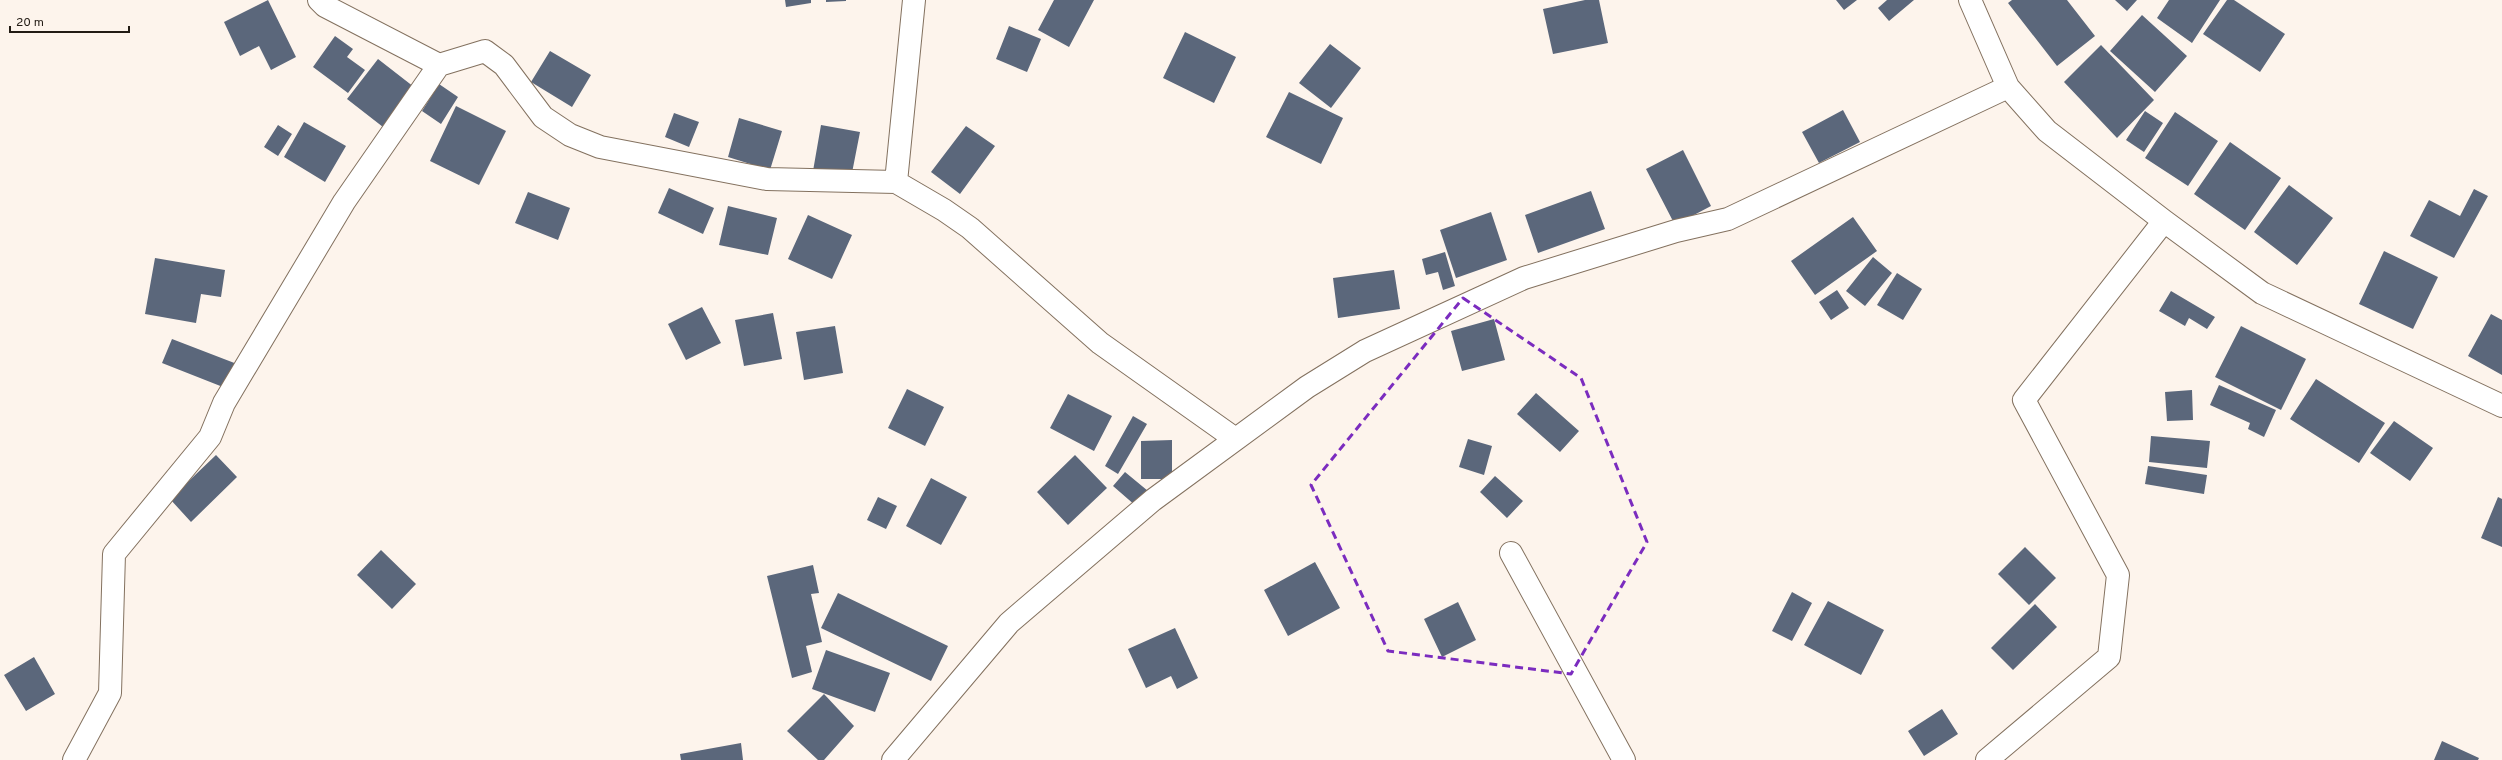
<svg xmlns="http://www.w3.org/2000/svg" width="2502" height="760" viewBox="0 0 2502 760" font-family="Overpass,sans-serif">
	<style>
		.building { fill: #5b677b }
		.lines { fill: none; stroke-linecap: round; stroke-linejoin: round }
		.minor-casing { stroke: #83715f; stroke-width: 24 }
		.minor { stroke: #fff; stroke-width: 22 }
		.marked { fill: none; stroke: #7b2cbf; stroke-width: 3; stroke-dasharray: 8 5; stroke-linejoin: round }
	</style>
	<rect width="100%" height="100%" fill="#fdf4ec"/>
	<!-- building -->
	<path class="building" d="M 268,0 L 296,57 L 271,70 L 259,46 L 240,56 L 224,22 Z
		M 785,0 L 811,0 L 811,3 L 786,7 Z
		M 826,0 L 846,0 L 846,1 L 826,2 Z
		M 1054,0 L 1094,0 L 1069,47 L 1038,30 Z
		M 1585,0 L 1599,0 L 1608,43 L 1553,54 L 1543,9 Z
		M 1836,0 L 1857,0 L 1844,10 Z
		M 1887,0 L 1914,0 L 1889,21 L 1878,8 Z
		M 2012,0 L 2067,0 L 2095,36 L 2057,66 L 2008,3 Z
		M 2115,0 L 2137,0 L 2127,11 Z
		M 2169,0 L 2220,0 L 2192,43 L 2157,18 Z
		M 2227,0 L 2234,0 L 2285,34 L 2260,72 L 2203,34 Z
		M 2142,15 L 2187,56 L 2155,92 L 2110,51 Z
		M 1009,26 L 1041,39 L 1027,72 L 996,59 Z
		M 1185,32 L 1236,57 L 1214,103 L 1163,78 Z
		M 335,36 L 353,49 L 347,57 L 365,70 L 348,93 L 313,67 Z
		M 1330,44 L 1361,68 L 1331,108 L 1299,83 Z
		M 2101,45 L 2154,100 L 2117,138 L 2064,82 Z
		M 550,51 L 591,75 L 572,107 L 531,82 Z
		M 378,59 L 414,87 L 383,127 L 347,99 Z
		M 439,84 L 458,97 L 441,124 L 422,111 Z
		M 1289,92 L 1343,118 L 1321,164 L 1266,137 Z
		M 456,106 L 506,131 L 479,185 L 430,161 Z
		M 1843,110 L 1860,142 L 1819,163 L 1802,132 Z
		M 2145,111 L 2163,123 L 2144,152 L 2126,140 Z
		M 2175,112 L 2218,141 L 2188,186 L 2145,158 Z
		M 674,113 L 699,122 L 689,147 L 665,137 Z
		M 739,118 L 782,131 L 770,170 L 728,157 Z
		M 304,122 L 346,146 L 325,182 L 284,157 Z
		M 278,125 L 292,134 L 278,156 L 264,147 Z
		M 821,125 L 860,132 L 851,178 L 813,171 Z
		M 966,126 L 995,146 L 960,194 L 931,172 Z
		M 2230,142 L 2281,178 L 2245,230 L 2194,194 Z
		M 1683,150 L 1711,206 L 1675,225 L 1646,169 Z
		M 2289,185 L 2333,218 L 2297,265 L 2254,232 Z
		M 669,188 L 714,208 L 703,234 L 658,213 Z
		M 2474,189 L 2488,196 L 2454,258 L 2410,236 L 2429,200 L 2460,216 Z
		M 1591,191 L 1605,229 L 1538,253 L 1525,215 Z
		M 528,192 L 570,208 L 558,240 L 515,223 Z
		M 728,206 L 777,218 L 768,255 L 719,245 Z
		M 1491,212 L 1507,260 L 1456,278 L 1440,230 Z
		M 808,215 L 852,235 L 832,279 L 788,259 Z
		M 1853,217 L 1877,251 L 1815,295 L 1791,261 Z
		M 2384,251 L 2438,277 L 2413,329 L 2359,304 Z
		M 1445,252 L 1455,286 L 1443,290 L 1438,272 L 1426,275 L 1422,259 Z
		M 1873,257 L 1892,273 L 1865,306 L 1846,291 Z
		M 155,258 L 225,270 L 221,297 L 201,294 L 196,323 L 145,314 Z
		M 1394,270 L 1400,309 L 1338,318 L 1333,278 Z
		M 1897,273 L 1922,289 L 1903,320 L 1877,305 Z
		M 1837,290 L 1849,308 L 1831,320 L 1819,302 Z
		M 2171,291 L 2215,317 L 2207,329 L 2189,318 L 2185,326 L 2159,311 Z
		M 702,307 L 721,343 L 686,360 L 668,324 Z
		M 773,313 L 782,359 L 744,366 L 735,320 Z
		M 2491,314 L 2502,320 L 2502,375 L 2468,356 Z
		M 1494,319 L 1505,360 L 1462,371 L 1451,331 Z
		M 835,326 L 843,373 L 804,380 L 796,332 Z
		M 2241,326 L 2306,359 L 2281,410 L 2215,377 Z
		M 172,339 L 237,364 L 228,389 L 162,363 Z
		M 2316,379 L 2385,423 L 2359,463 L 2290,419 Z
		M 2219,385 L 2276,410 L 2264,437 L 2248,429 L 2250,423 L 2210,405 Z
		M 907,389 L 944,407 L 925,446 L 888,428 Z
		M 2192,390 L 2193,420 L 2167,421 L 2165,392 Z
		M 1536,393 L 1579,431 L 1560,452 L 1517,414 Z
		M 1068,394 L 1112,416 L 1094,451 L 1050,428 Z
		M 1133,416 L 1147,424 L 1118,474 L 1105,466 Z
		M 2394,421 L 2433,448 L 2410,481 L 2370,453 Z
		M 2151,436 L 2210,441 L 2207,468 L 2149,462 Z
		M 1468,439 L 1492,446 L 1484,475 L 1459,467 Z
		M 1172,440 L 1172,479 L 1141,479 L 1141,441 Z
		M 216,455 L 237,477 L 191,522 L 170,499 Z
		M 1075,455 L 1107,488 L 1068,525 L 1037,492 Z
		M 2148,466 L 2207,475 L 2204,494 L 2145,484 Z
		M 1125,472 L 1148,491 L 1136,506 L 1113,486 Z
		M 1495,476 L 1523,501 L 1507,518 L 1480,492 Z
		M 931,478 L 967,497 L 941,545 L 906,526 Z
		M 878,497 L 897,506 L 886,529 L 867,520 Z
		M 2498,497 L 2502,499 L 2502,547 L 2481,538 Z
		M 2025,547 L 2056,578 L 2029,605 L 1998,574 Z
		M 381,550 L 416,584 L 392,609 L 357,575 Z
		M 1315,562 L 1340,608 L 1288,636 L 1264,590 Z
		M 813,565 L 819,593 L 811,594 L 822,642 L 806,646 L 812,672 L 792,678 L 767,576 Z
		M 1792,592 L 1812,603 L 1792,641 L 1772,631 Z
		M 838,593 L 948,646 L 931,681 L 821,628 Z
		M 1828,601 L 1884,630 L 1861,675 L 1804,645 Z
		M 1458,602 L 1476,640 L 1442,657 L 1424,619 Z
		M 2035,604 L 2057,627 L 2013,670 L 1991,648 Z
		M 1175,628 L 1198,678 L 1177,689 L 1171,676 L 1146,688 L 1128,649 Z
		M 826,650 L 890,673 L 875,712 L 812,689 Z
		M 34,657 L 55,694 L 26,711 L 4,675 Z
		M 824,694 L 854,726 L 824,760 L 818,760 L 787,731 Z
		M 1942,709 L 1958,734 L 1924,756 L 1908,731 Z
		M 2442,741 L 2479,758 L 2478,760 L 2434,760 Z
		M 741,743 L 743,760 L 681,760 L 680,754 Z"/>
	<g class="lines">
		<defs>
			<path id="minor" d="M 319,0 L 325,6 L 439,65
				M 1970,0 L 2008,87 L 2047,131 L 2164,221 L 2262,293 L 2502,406
				M 896,182 L 914,0
				M 1511,553 L 1624,760
				M 74,760 L 110,693 L 114,554 L 210,437 L 224,403 L 344,202 L 439,65 L 485,51 L 504,65 L 543,117 L 570,135 L 600,147 L 767,179 L 896,182 L 944,210 L 970,228 L 1100,343 L 1234,438
				M 893,760 L 1009,623 L 1153,500 L 1307,387 L 1365,351 L 1524,278 L 1676,231 L 1728,219 L 2008,87
				M 1987,760 L 2109,657 L 2118,575 L 2024,400 L 2164,221"/>
		</defs>
		<!-- minor casing -->
		<use href="#minor" class="minor-casing"/>
		<!-- minor -->
		<use href="#minor" class="minor"/>
	</g>
	<!-- marked area -->
	<path class="marked" d="M 1463,298 L 1581,378 L 1647,542 L 1571,674 L 1388,651 L 1311,485 Z"/>
	<!-- scale -->
	<path d="M10 26v6h119v-6" fill="none" stroke="#221b14" stroke-width="2"/>
	<text x="16" y="26" font-size="12" fill="#221b14" stroke="#fdf4ec" stroke-width="3" paint-order="stroke">20 m</text>
</svg>
